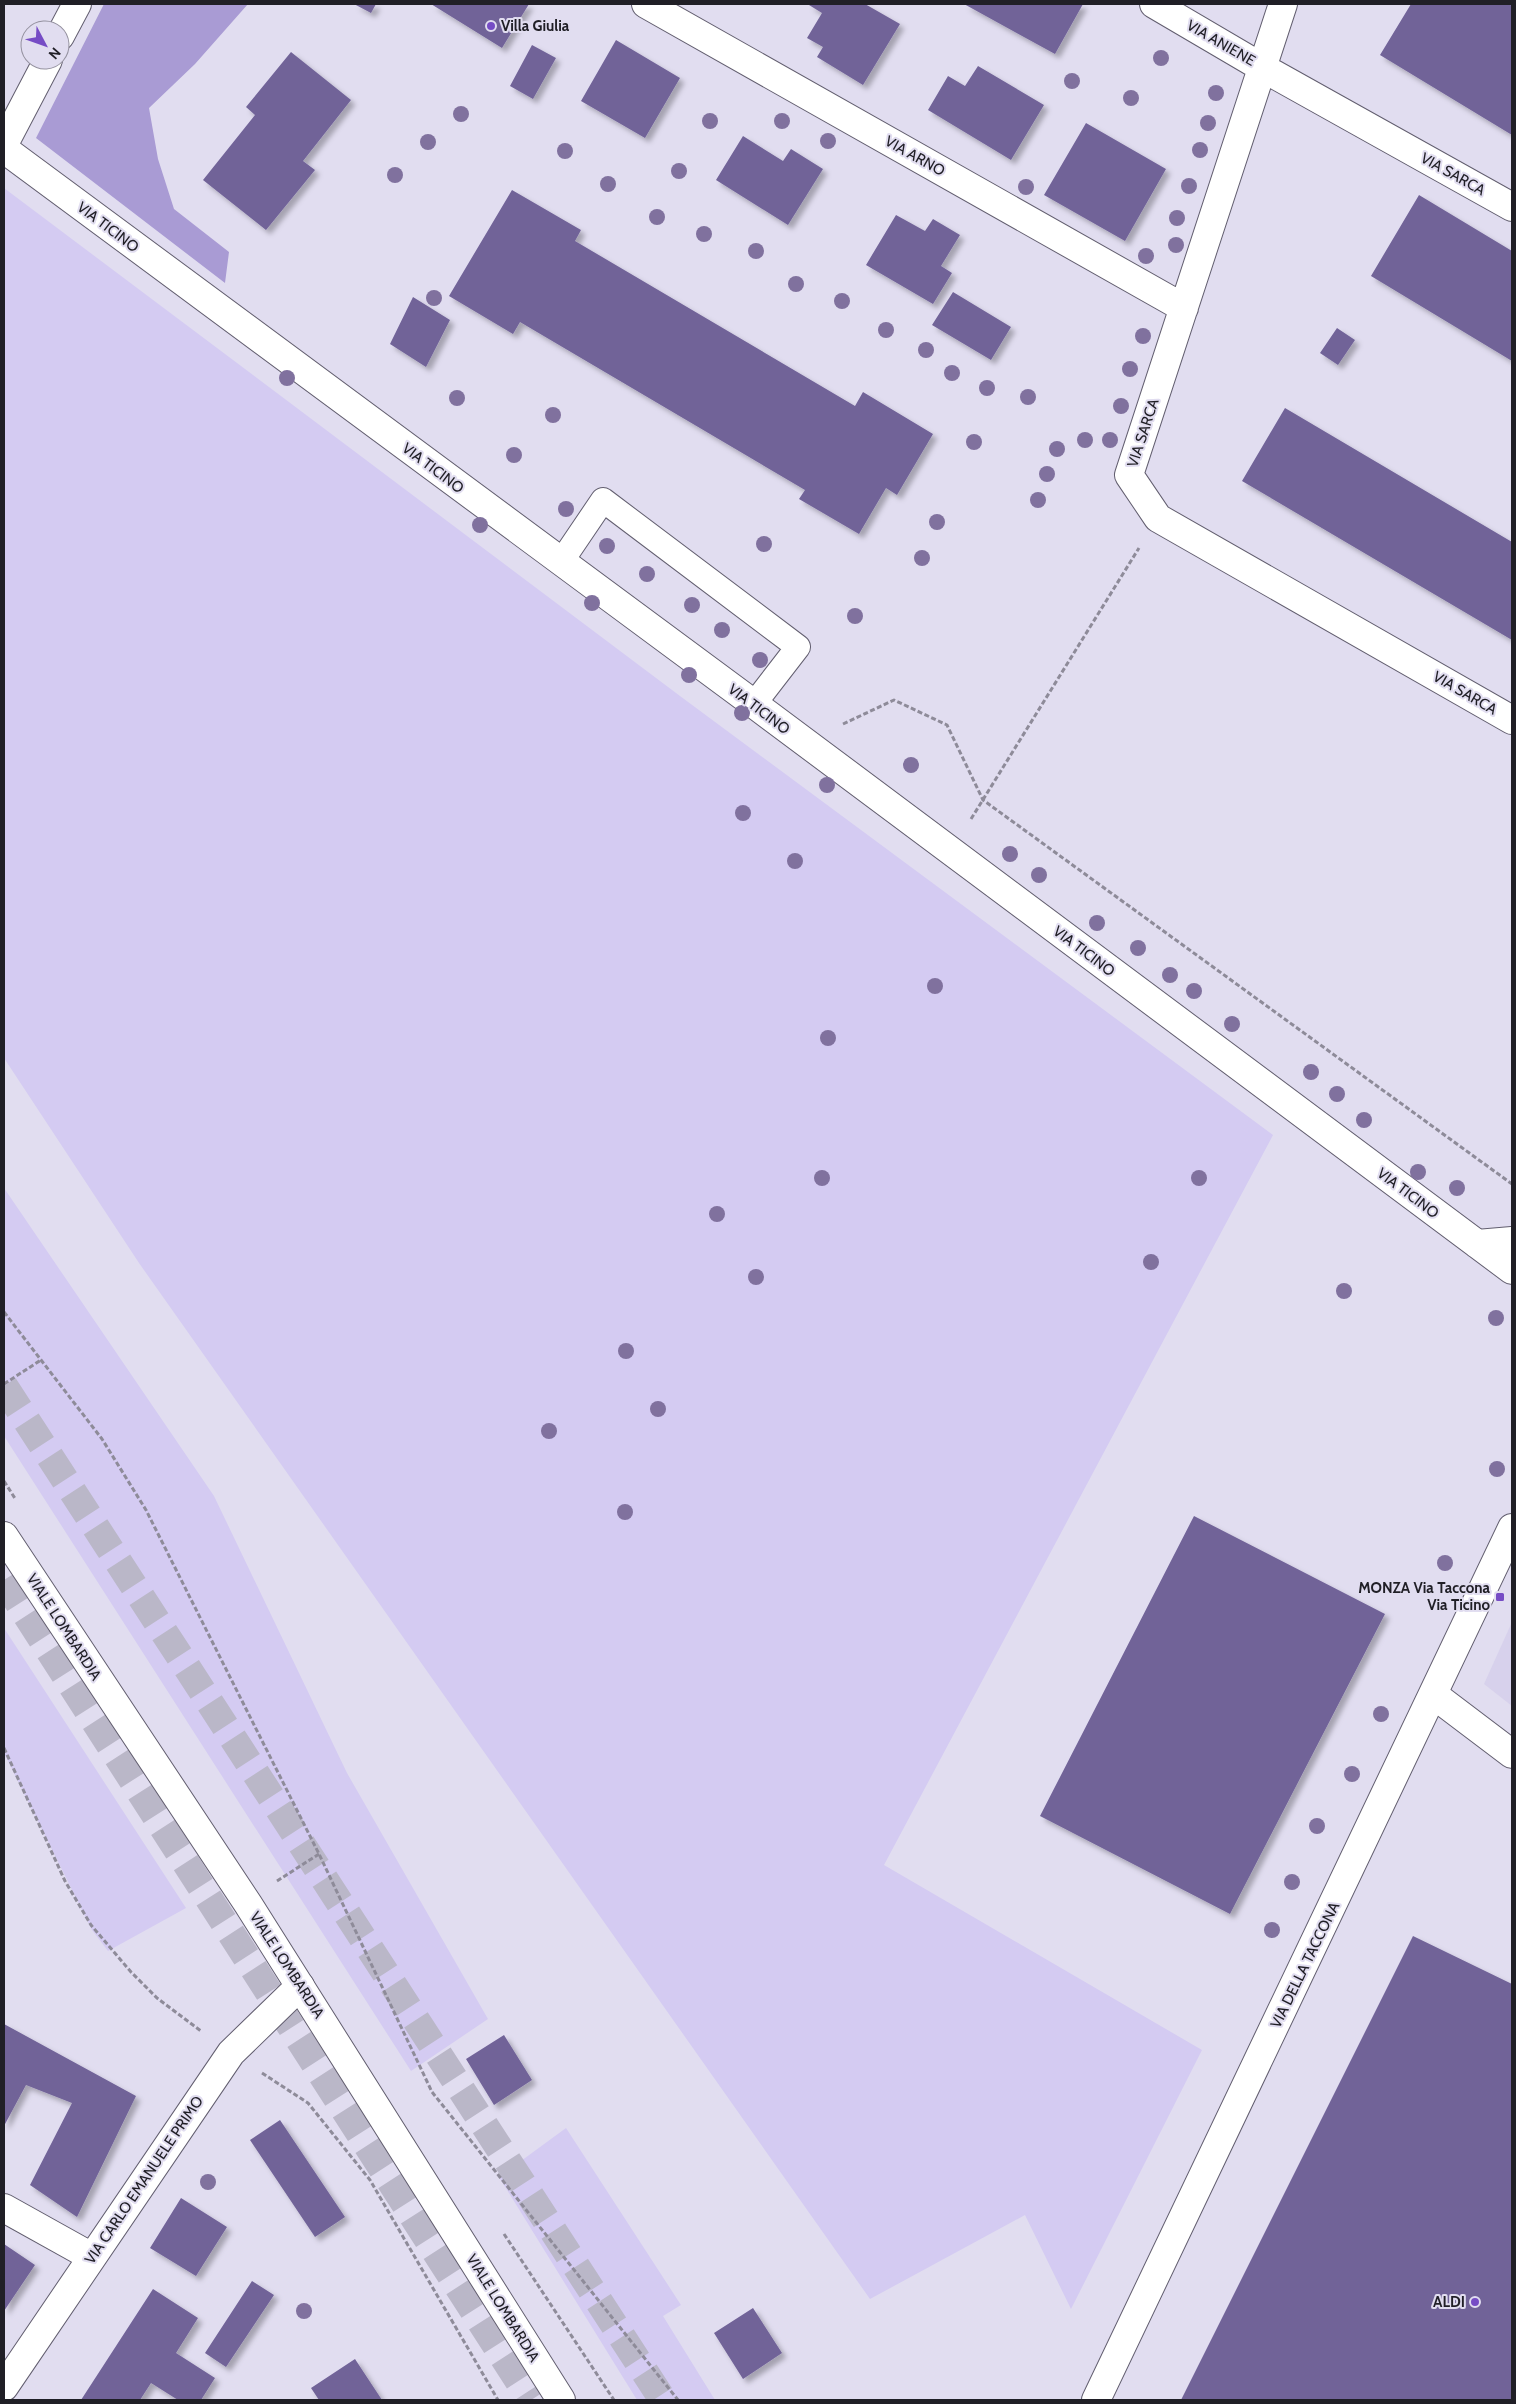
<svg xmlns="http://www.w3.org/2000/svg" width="1516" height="2404" viewBox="0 0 1516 2404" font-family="Cabin,sans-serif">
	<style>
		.built { fill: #d7d1ec }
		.green { fill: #d4cbf2 }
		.forest { fill: #a99bd4 }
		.building { fill: #716398; filter: url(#shadow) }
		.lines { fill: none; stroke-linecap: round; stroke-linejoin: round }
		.trunk-tunnel { stroke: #bab7c8; stroke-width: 28; stroke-dasharray: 28 14; stroke-linecap: butt }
		.service-casing { stroke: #625e6f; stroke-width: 26 }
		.minor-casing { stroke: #625e6f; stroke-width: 30 }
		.tertiary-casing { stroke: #625e6f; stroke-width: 30 }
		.secondary-casing { stroke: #625e6f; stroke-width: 30 }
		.path { stroke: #8e8b99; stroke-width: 3; stroke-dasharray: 5 2.5; stroke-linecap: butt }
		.service { stroke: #fff; stroke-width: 24 }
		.minor { stroke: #fff; stroke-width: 28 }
		.tertiary { stroke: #fff; stroke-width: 28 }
		.secondary { stroke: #fff; stroke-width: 28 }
		.tree { fill: #80719e }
		.poi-dot { fill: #764cc5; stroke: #e1ddf0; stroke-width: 2 }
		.labels { text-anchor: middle; stroke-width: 4; stroke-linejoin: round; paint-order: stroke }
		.poi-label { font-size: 15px; font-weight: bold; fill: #201f26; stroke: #e1ddf0; text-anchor: end }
		.street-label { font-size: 15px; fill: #201f26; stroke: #e1ddf0 }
	</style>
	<defs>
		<filter id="shadow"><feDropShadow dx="4.5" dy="4.5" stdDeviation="2.5" flood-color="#0004"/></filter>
	</defs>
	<rect width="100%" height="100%" fill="#e1ddf0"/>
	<!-- built -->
	<path class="built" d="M 1512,1622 L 1512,1706 L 1484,1684 Z"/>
	<!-- green -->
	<path class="green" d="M 4,188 L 680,696 L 1273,1135 L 884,1865 L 1202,2050 L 1071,2309 L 1025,2215 L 870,2299 L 139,1263 L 4,1058 Z
		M 4,1188 L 214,1496 L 347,1773 L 488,2019 L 411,2071 L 4,1436 Z
		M 4,1628 L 186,1908 L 108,1951 L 92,1930 L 4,1753 Z
		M 566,2128 L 681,2305 L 663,2316 L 715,2400 L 637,2400 L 499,2177 Z"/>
	<!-- forest -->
	<path class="forest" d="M 104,4 L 248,4 L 195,64 L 149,108 L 158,159 L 174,209 L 229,252 L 225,283 L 36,138 Z"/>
	<!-- building -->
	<path class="building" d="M 354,4 L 376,4 L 371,13 Z
		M 431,4 L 529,4 L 502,48 Z
		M 810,4 L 865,4 L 900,24 L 863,85 L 817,57 L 823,47 L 807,38 L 822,13 L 809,5 Z
		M 964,4 L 1083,4 L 1055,54 Z
		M 1411,4 L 1509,4 L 1512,6 L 1512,135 L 1380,55 Z
		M 616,40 L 680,78 L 645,138 L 581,101 Z
		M 532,45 L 556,58 L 533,99 L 510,86 Z
		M 291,52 L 351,100 L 303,161 L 315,170 L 266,230 L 203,180 L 255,115 L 246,107 Z
		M 978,66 L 1044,105 L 1011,160 L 928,110 L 948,76 L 965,86 Z
		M 1086,123 L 1166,169 L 1125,241 L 1044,195 Z
		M 743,136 L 783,161 L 791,149 L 823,169 L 788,225 L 716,180 Z
		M 512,190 L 581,230 L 575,241 L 855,406 L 863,392 L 933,434 L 897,495 L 886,488 L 859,534 L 799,499 L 805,490 L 520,322 L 513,334 L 449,296 Z
		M 1419,195 L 1512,251 L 1512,361 L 1371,276 Z
		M 896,215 L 925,231 L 933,219 L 960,235 L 941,266 L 952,273 L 933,304 L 866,265 Z
		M 953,292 L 1011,327 L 991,360 L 932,325 Z
		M 413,297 L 450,320 L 426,367 L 390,344 Z
		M 1337,328 L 1355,340 L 1338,365 L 1320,353 Z
		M 1285,408 L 1512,542 L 1512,640 L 1242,481 Z
		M 1194,1516 L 1385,1614 L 1230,1914 L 1040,1816 Z
		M 1413,1936 L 1512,1984 L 1512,2400 L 1181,2400 Z
		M 4,2024 L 136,2096 L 77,2217 L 30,2185 L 72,2103 L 26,2085 L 4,2126 Z
		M 504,2035 L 532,2080 L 494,2105 L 466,2059 Z
		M 280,2120 L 345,2217 L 315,2237 L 250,2140 Z
		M 181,2198 L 227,2227 L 196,2276 L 150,2248 Z
		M 4,2244 L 35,2265 L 4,2311 Z
		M 252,2281 L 274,2295 L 226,2367 L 205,2353 Z
		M 153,2289 L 198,2318 L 176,2353 L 215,2378 L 201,2400 L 178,2400 L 151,2383 L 140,2400 L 81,2400 Z
		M 753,2308 L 782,2353 L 743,2379 L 714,2333 Z
		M 355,2359 L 382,2400 L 319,2400 L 311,2388 Z"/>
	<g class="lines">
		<!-- trunk-tunnel -->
		<path class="trunk-tunnel" d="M 4,1386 L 663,2400
			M 4,1580 L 531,2400"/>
		<defs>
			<path id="service" d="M 561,562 L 603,500 L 798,647 L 754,704"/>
			<path id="minor" d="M 646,4 L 1184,308
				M 1154,4 L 1263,68 L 1512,207
				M 1283,4 L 1129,475 L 1158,518 L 1512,720
				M 60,36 L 77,4
				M 4,144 L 48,60
				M 4,149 L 754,704 L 1512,1270
				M 1477,1244 L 1512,1241
				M 1434,1695 L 1512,1754
				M 4,2208 L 92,2257
				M 4,2387 L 231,2053 L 300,1986"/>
			<path id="tertiary" d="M 4,1536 L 248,1904 L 561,2400"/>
			<path id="secondary" d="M 1096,2400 L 1512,1528"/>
		</defs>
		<!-- service casing -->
		<use href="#service" class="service-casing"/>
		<!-- minor casing -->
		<use href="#minor" class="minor-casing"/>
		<!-- tertiary casing -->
		<use href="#tertiary" class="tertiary-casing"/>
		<!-- secondary casing -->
		<use href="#secondary" class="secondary-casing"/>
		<!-- path -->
		<path class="path" d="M 843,724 L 894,700 L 947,725 L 983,800 L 1512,1184
			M 971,819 L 1139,548
			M 4,1312 L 102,1439 L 146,1510 L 319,1854 L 432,2092 L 678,2400
			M 4,1384 L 41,1360
			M 4,1481 L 16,1500
			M 4,1748 L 65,1881 L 91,1925 L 131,1972 L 157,1998 L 201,2031
			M 277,1881 L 319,1854
			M 262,2073 L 308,2103 L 370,2180 L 498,2400
			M 504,2234 L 614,2400"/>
		<!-- service -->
		<use href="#service" class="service"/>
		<!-- minor -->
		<use href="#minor" class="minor"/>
		<!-- tertiary -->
		<use href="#tertiary" class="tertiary"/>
		<!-- secondary -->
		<use href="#secondary" class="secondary"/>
	</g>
	<!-- trees -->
	<g class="tree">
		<circle cx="1161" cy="58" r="8"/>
		<circle cx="1072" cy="81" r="8"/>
		<circle cx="1216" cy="93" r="8"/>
		<circle cx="1131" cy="98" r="8"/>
		<circle cx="461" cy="114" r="8"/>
		<circle cx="710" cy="121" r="8"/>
		<circle cx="782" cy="121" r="8"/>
		<circle cx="1208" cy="123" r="8"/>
		<circle cx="828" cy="141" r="8"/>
		<circle cx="428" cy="142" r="8"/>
		<circle cx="1200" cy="150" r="8"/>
		<circle cx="565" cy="151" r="8"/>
		<circle cx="679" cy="171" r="8"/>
		<circle cx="395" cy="175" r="8"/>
		<circle cx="608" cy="184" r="8"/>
		<circle cx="1189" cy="186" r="8"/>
		<circle cx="1026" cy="187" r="8"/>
		<circle cx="657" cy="217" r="8"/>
		<circle cx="1177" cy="218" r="8"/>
		<circle cx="704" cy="234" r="8"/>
		<circle cx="1176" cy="245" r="8"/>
		<circle cx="756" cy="251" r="8"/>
		<circle cx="1146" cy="256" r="8"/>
		<circle cx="796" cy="284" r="8"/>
		<circle cx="434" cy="298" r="8"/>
		<circle cx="842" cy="301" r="8"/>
		<circle cx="886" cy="330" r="8"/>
		<circle cx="1143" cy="336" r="8"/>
		<circle cx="926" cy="350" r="8"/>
		<circle cx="1130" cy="369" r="8"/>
		<circle cx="952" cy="373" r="8"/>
		<circle cx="287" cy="378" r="8"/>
		<circle cx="987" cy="388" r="8"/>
		<circle cx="1028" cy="397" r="8"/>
		<circle cx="457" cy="398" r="8"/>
		<circle cx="1121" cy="406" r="8"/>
		<circle cx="553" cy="415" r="8"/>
		<circle cx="1085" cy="440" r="8"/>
		<circle cx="1110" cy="440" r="8"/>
		<circle cx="974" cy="442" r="8"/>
		<circle cx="1057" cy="449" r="8"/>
		<circle cx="514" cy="455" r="8"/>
		<circle cx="1047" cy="474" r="8"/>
		<circle cx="1038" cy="500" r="8"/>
		<circle cx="566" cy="509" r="8"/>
		<circle cx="937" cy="522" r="8"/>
		<circle cx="480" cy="525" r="8"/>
		<circle cx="764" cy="544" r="8"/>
		<circle cx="607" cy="546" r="8"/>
		<circle cx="922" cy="558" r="8"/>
		<circle cx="647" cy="574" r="8"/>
		<circle cx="592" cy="603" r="8"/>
		<circle cx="692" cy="605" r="8"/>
		<circle cx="855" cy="616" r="8"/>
		<circle cx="722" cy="630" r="8"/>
		<circle cx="760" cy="660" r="8"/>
		<circle cx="689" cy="675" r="8"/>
		<circle cx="742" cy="713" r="8"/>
		<circle cx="911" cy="765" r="8"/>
		<circle cx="827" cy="785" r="8"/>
		<circle cx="743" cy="813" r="8"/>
		<circle cx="1010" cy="854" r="8"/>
		<circle cx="795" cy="861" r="8"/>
		<circle cx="1039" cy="875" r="8"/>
		<circle cx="1097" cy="923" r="8"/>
		<circle cx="1138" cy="948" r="8"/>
		<circle cx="1170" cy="975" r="8"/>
		<circle cx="935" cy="986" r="8"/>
		<circle cx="1194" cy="991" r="8"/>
		<circle cx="1232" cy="1024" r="8"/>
		<circle cx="828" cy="1038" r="8"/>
		<circle cx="1311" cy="1072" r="8"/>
		<circle cx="1337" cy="1094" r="8"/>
		<circle cx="1364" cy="1120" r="8"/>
		<circle cx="1418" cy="1172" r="8"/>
		<circle cx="822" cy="1178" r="8"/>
		<circle cx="1199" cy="1178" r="8"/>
		<circle cx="1457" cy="1188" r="8"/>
		<circle cx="717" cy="1214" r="8"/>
		<circle cx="1151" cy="1262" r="8"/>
		<circle cx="756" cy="1277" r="8"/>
		<circle cx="1344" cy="1291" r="8"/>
		<circle cx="1496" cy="1318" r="8"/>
		<circle cx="626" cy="1351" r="8"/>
		<circle cx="658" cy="1409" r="8"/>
		<circle cx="549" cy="1431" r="8"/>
		<circle cx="1497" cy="1469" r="8"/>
		<circle cx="625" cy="1512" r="8"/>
		<circle cx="1445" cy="1563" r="8"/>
		<circle cx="1381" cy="1714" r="8"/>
		<circle cx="1352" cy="1774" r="8"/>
		<circle cx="1317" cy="1826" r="8"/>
		<circle cx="1292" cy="1882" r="8"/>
		<circle cx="1272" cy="1930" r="8"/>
		<circle cx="208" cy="2182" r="8"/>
		<circle cx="304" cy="2311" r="8"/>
	</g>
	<!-- markers -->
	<g class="poi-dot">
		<circle cx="491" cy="26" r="5"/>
		<rect x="1495" y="1592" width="10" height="10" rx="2.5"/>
		<circle cx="1475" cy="2302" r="5"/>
	</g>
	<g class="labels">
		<!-- poi labels -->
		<g class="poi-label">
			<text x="501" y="31" text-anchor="start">Villa Giulia</text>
			<text x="1490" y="1593">MONZA Via Taccona<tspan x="1490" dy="17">Via Ticino</tspan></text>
			<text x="1465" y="2307">ALDI</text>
		</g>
		<!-- street labels -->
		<g class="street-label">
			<text transform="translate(1221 43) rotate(30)" y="5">VIA ANIENE</text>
			<text transform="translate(915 156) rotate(29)" y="5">VIA ARNO</text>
			<text transform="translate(1453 174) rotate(29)" y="5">VIA SARCA</text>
			<text transform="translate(108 227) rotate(37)" y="5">VIA TICINO</text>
			<text transform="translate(1143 433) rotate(-72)" y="5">VIA SARCA</text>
			<text transform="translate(433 468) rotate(37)" y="5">VIA TICINO</text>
			<text transform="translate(1465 693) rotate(30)" y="5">VIA SARCA</text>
			<text transform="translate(759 709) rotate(37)" y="5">VIA TICINO</text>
			<text transform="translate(1084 951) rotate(37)" y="5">VIA TICINO</text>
			<text transform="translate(1408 1193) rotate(37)" y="5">VIA TICINO</text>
			<text transform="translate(64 1627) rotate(57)" y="5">VIALE LOMBARDIA</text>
			<text transform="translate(287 1965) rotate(57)" y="5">VIALE LOMBARDIA</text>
			<text transform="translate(1305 1965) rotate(-64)" y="5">VIA DELLA TACCONA</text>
			<text transform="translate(144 2180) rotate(-56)" y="5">VIA CARLO EMANUELE PRIMO</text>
			<text transform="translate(503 2308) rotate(58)" y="5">VIALE LOMBARDIA</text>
		</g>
	</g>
	<!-- border -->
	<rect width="1516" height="2404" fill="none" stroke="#201f26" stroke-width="10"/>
	<!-- north arrow -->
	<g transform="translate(45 45) rotate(131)"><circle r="24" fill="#e1ddf0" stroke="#94919f"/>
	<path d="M0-4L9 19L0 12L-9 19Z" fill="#764cc5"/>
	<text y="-8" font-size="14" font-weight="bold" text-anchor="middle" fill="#201f26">N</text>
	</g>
</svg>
